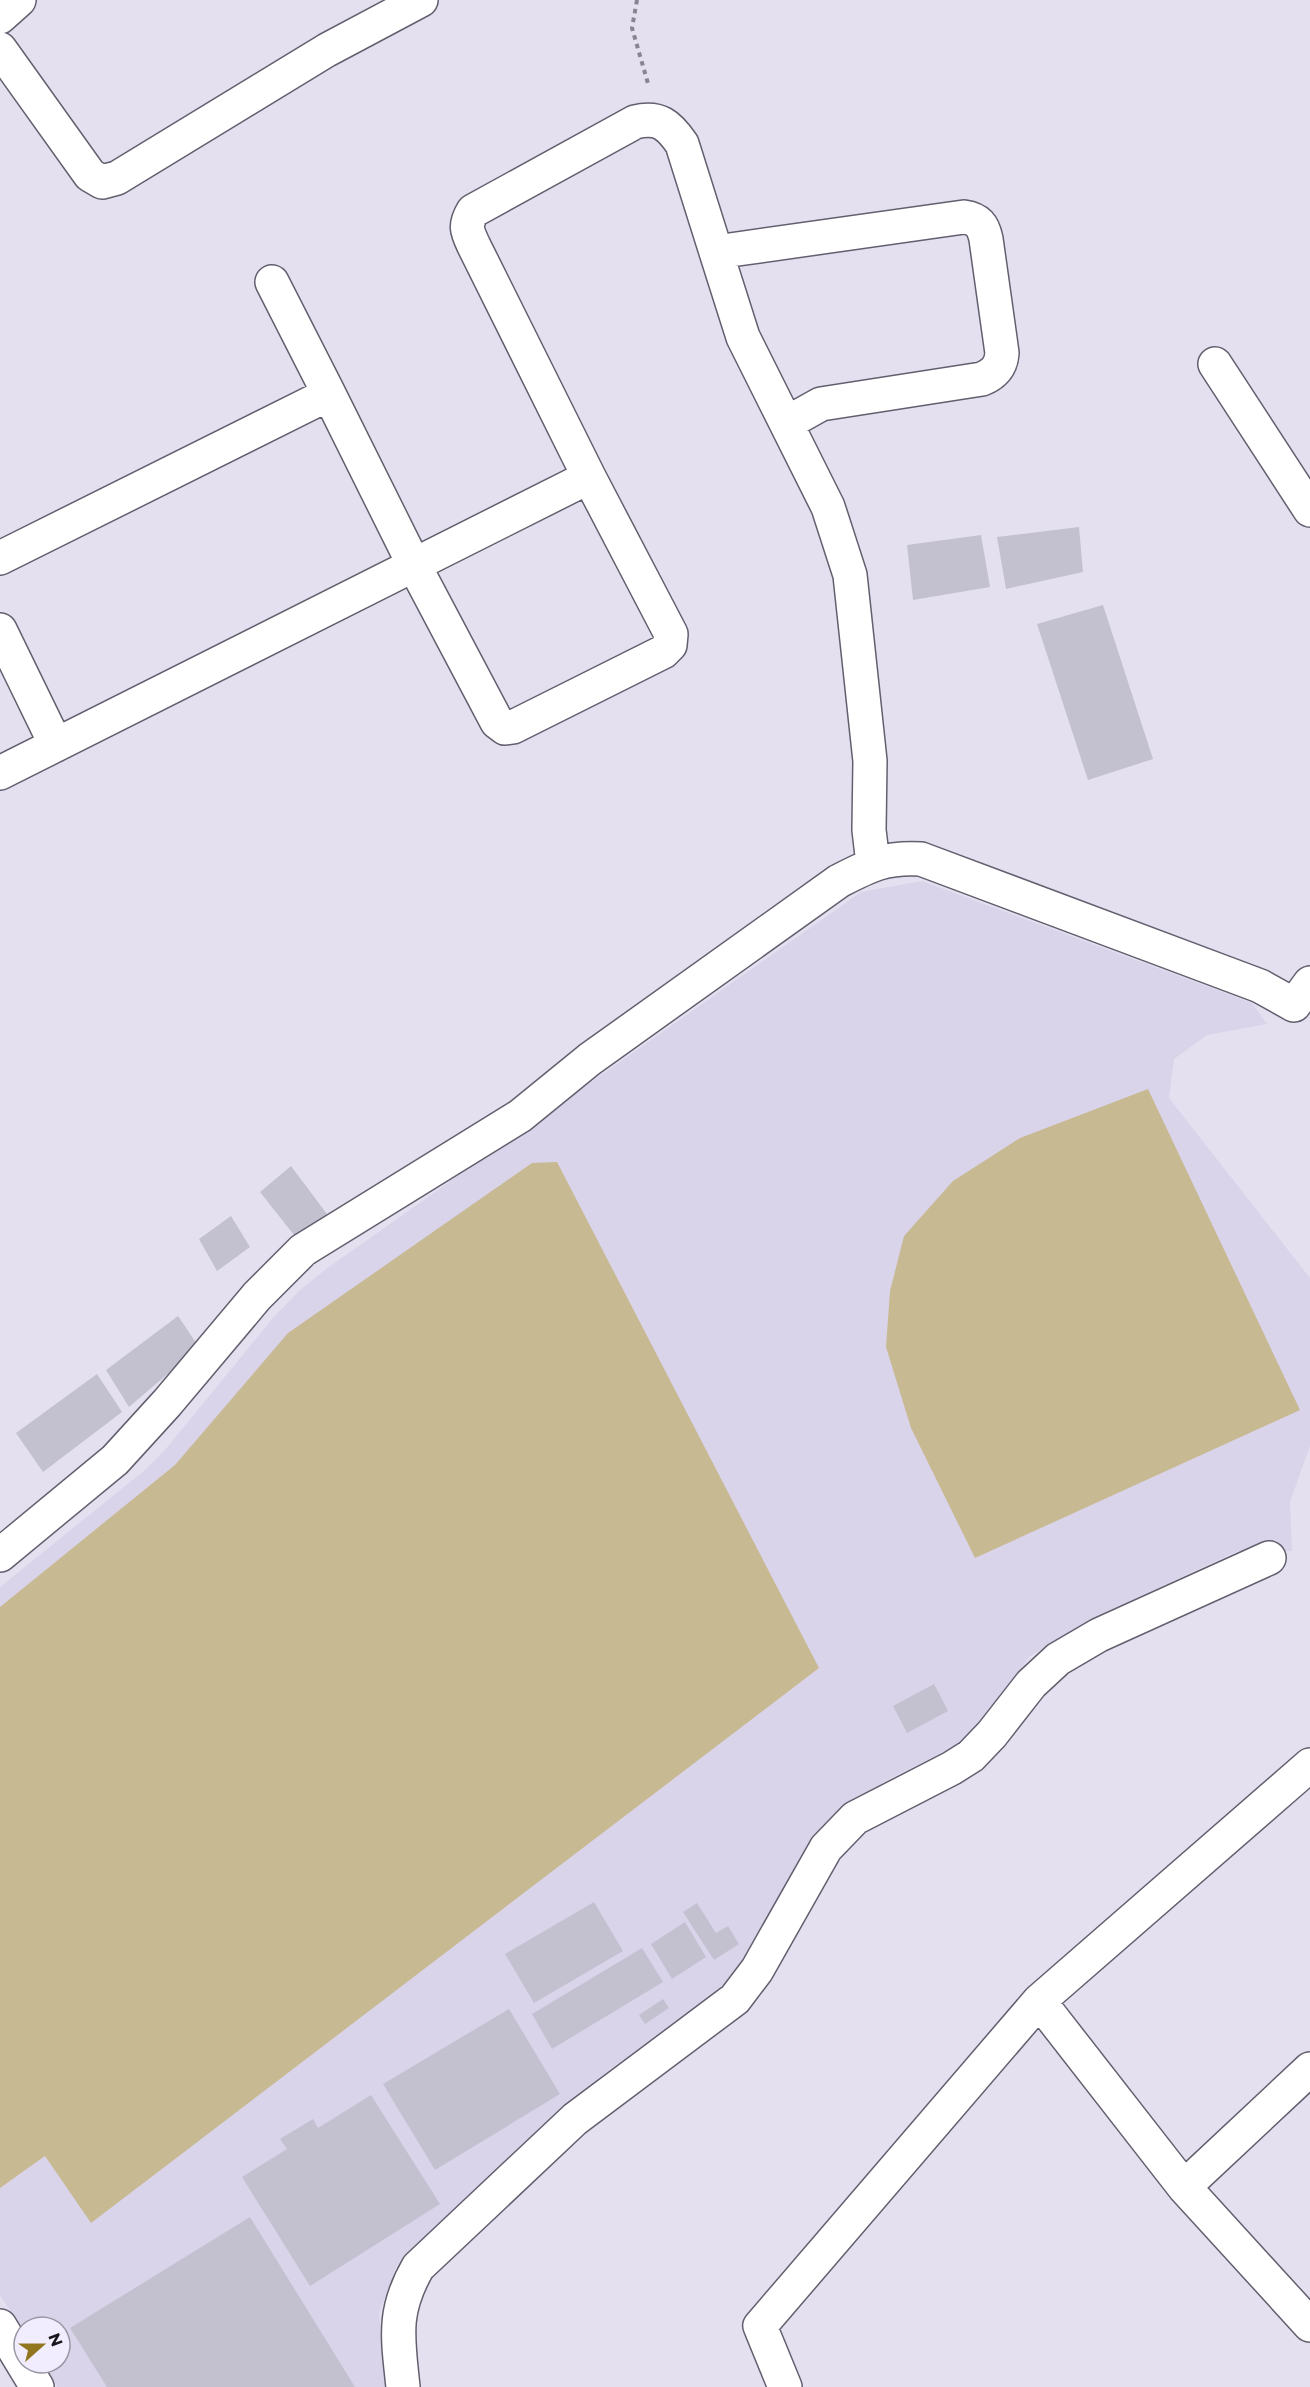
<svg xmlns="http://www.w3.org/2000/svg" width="1310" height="2387" viewBox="0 0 1310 2387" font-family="Montserrat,sans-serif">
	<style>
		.built { fill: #dad4eb }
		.green { fill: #c7b992 }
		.building { fill: #c3c0d0 }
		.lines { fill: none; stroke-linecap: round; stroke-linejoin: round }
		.minor-casing { stroke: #635f6e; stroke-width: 36 }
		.path { stroke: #888591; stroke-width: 4; stroke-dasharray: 4.5 4.5; stroke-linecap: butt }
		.minor { stroke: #fff; stroke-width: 33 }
	</style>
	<rect width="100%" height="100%" fill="#e4e0f0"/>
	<!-- built -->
	<path class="built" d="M 922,881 L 1252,1003 L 1267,1024 L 1207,1035 L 1174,1059 L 1169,1098 L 1310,1278 L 1310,1446 L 1290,1502 L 1292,1551 L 1238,1551 L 1092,1618 L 1029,1657 L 985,1721 L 951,1748 L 891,1778 L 850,1803 L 814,1834 L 741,1970 L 702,2008 L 610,2069 L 397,2265 L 379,2313 L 386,2387 L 57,2387 L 42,2363 L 60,2363 L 60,2327 L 24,2327 L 24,2333 L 0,2295 L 0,1587 L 145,1470 L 165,1450 L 273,1318 L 300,1290 L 326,1269 L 861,892 Z"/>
	<!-- green -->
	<path class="green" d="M 1148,1089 L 1300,1410 L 975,1558 L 911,1428 L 886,1347 L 890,1291 L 904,1236 L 953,1181 L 1020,1138 Z
		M 557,1162 L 819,1668 L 91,2223 L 45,2156 L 0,2188 L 0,1607 L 175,1465 L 288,1333 L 532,1163 Z"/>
	<!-- building -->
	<path class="building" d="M 1079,527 L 1083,572 L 1006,589 L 997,537 Z
		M 981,535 L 990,587 L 913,600 L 907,545 Z
		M 1103,605 L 1153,759 L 1088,780 L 1037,624 Z
		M 291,1166 L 327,1214 L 298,1240 L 260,1192 Z
		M 231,1216 L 250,1247 L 217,1271 L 199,1239 Z
		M 178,1316 L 199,1347 L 129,1407 L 106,1370 Z
		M 97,1374 L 122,1412 L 43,1472 L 16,1433 Z
		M 934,1684 L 948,1711 L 907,1733 L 893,1706 Z
		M 594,1902 L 623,1951 L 534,2003 L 505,1954 Z
		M 697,1903 L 716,1933 L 728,1926 L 739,1944 L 714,1960 L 683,1912 Z
		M 685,1922 L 706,1957 L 672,1979 L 651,1944 Z
		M 642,1948 L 663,1982 L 552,2049 L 532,2014 Z
		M 663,1999 L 669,2008 L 645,2024 L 639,2015 Z
		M 509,2009 L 560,2094 L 435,2170 L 383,2084 Z
		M 371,2095 L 440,2204 L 310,2286 L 242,2177 L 287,2149 L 280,2139 L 313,2119 L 318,2128 Z
		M 250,2217 L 355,2387 L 107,2387 L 70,2328 Z"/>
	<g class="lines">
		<defs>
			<path id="minor" d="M 0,17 L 19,0
				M 0,49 L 90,175 L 102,182 L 117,178 L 327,50 L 421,0
				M 716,252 L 743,337 L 828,507 L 850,575 L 870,761 L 869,830 L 873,864
				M 1215,364 L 1310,510
				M 329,394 L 414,565 L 497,722 L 505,728 L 513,727 L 663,652 L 670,645 L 671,634 L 589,477 L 474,246 C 467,231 464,226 473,211 L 635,122 C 659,116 669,125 682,144 L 716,252 L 964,217 C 978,219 983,225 986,239 L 1002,353 C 1001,367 994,374 982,379 L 821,404 L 787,423
				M 0,558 L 329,394 L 272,282
				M 0,630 L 56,745
				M 0,773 L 589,477
				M 0,1555 L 115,1460 L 167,1403 L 257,1296 L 303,1250 L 520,1116 L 590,1059 L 839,881 C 870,865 885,857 921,859 L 1260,986 L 1294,1005 L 1310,983
				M 1039,2001 L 1184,2187 L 1310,2325
				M 1184,2187 L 1310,2069
				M 0,2326 L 37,2387
				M 403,2387 C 398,2338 392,2312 418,2267 L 575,2119 L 735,1999 L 757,1970 L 826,1848 L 855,1818 L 952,1768 L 971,1756 L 992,1734 L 1031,1684 L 1058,1659 L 1099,1635 L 1269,1558
				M 785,2387 L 760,2326 L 1039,2001 L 1310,1765"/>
		</defs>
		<!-- minor casing -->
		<use href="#minor" class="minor-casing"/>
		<!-- path -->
		<path class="path" d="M 637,0 L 632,28 L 649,87"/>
		<!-- minor -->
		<use href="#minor" class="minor"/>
	</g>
	<!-- north arrow -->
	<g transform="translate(42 2345) rotate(69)"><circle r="28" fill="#f1edfe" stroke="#9996a3" stroke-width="1.5"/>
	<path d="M0-4.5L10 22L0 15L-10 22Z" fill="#92761d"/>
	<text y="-9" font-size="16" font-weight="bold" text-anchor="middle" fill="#16141a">N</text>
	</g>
</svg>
